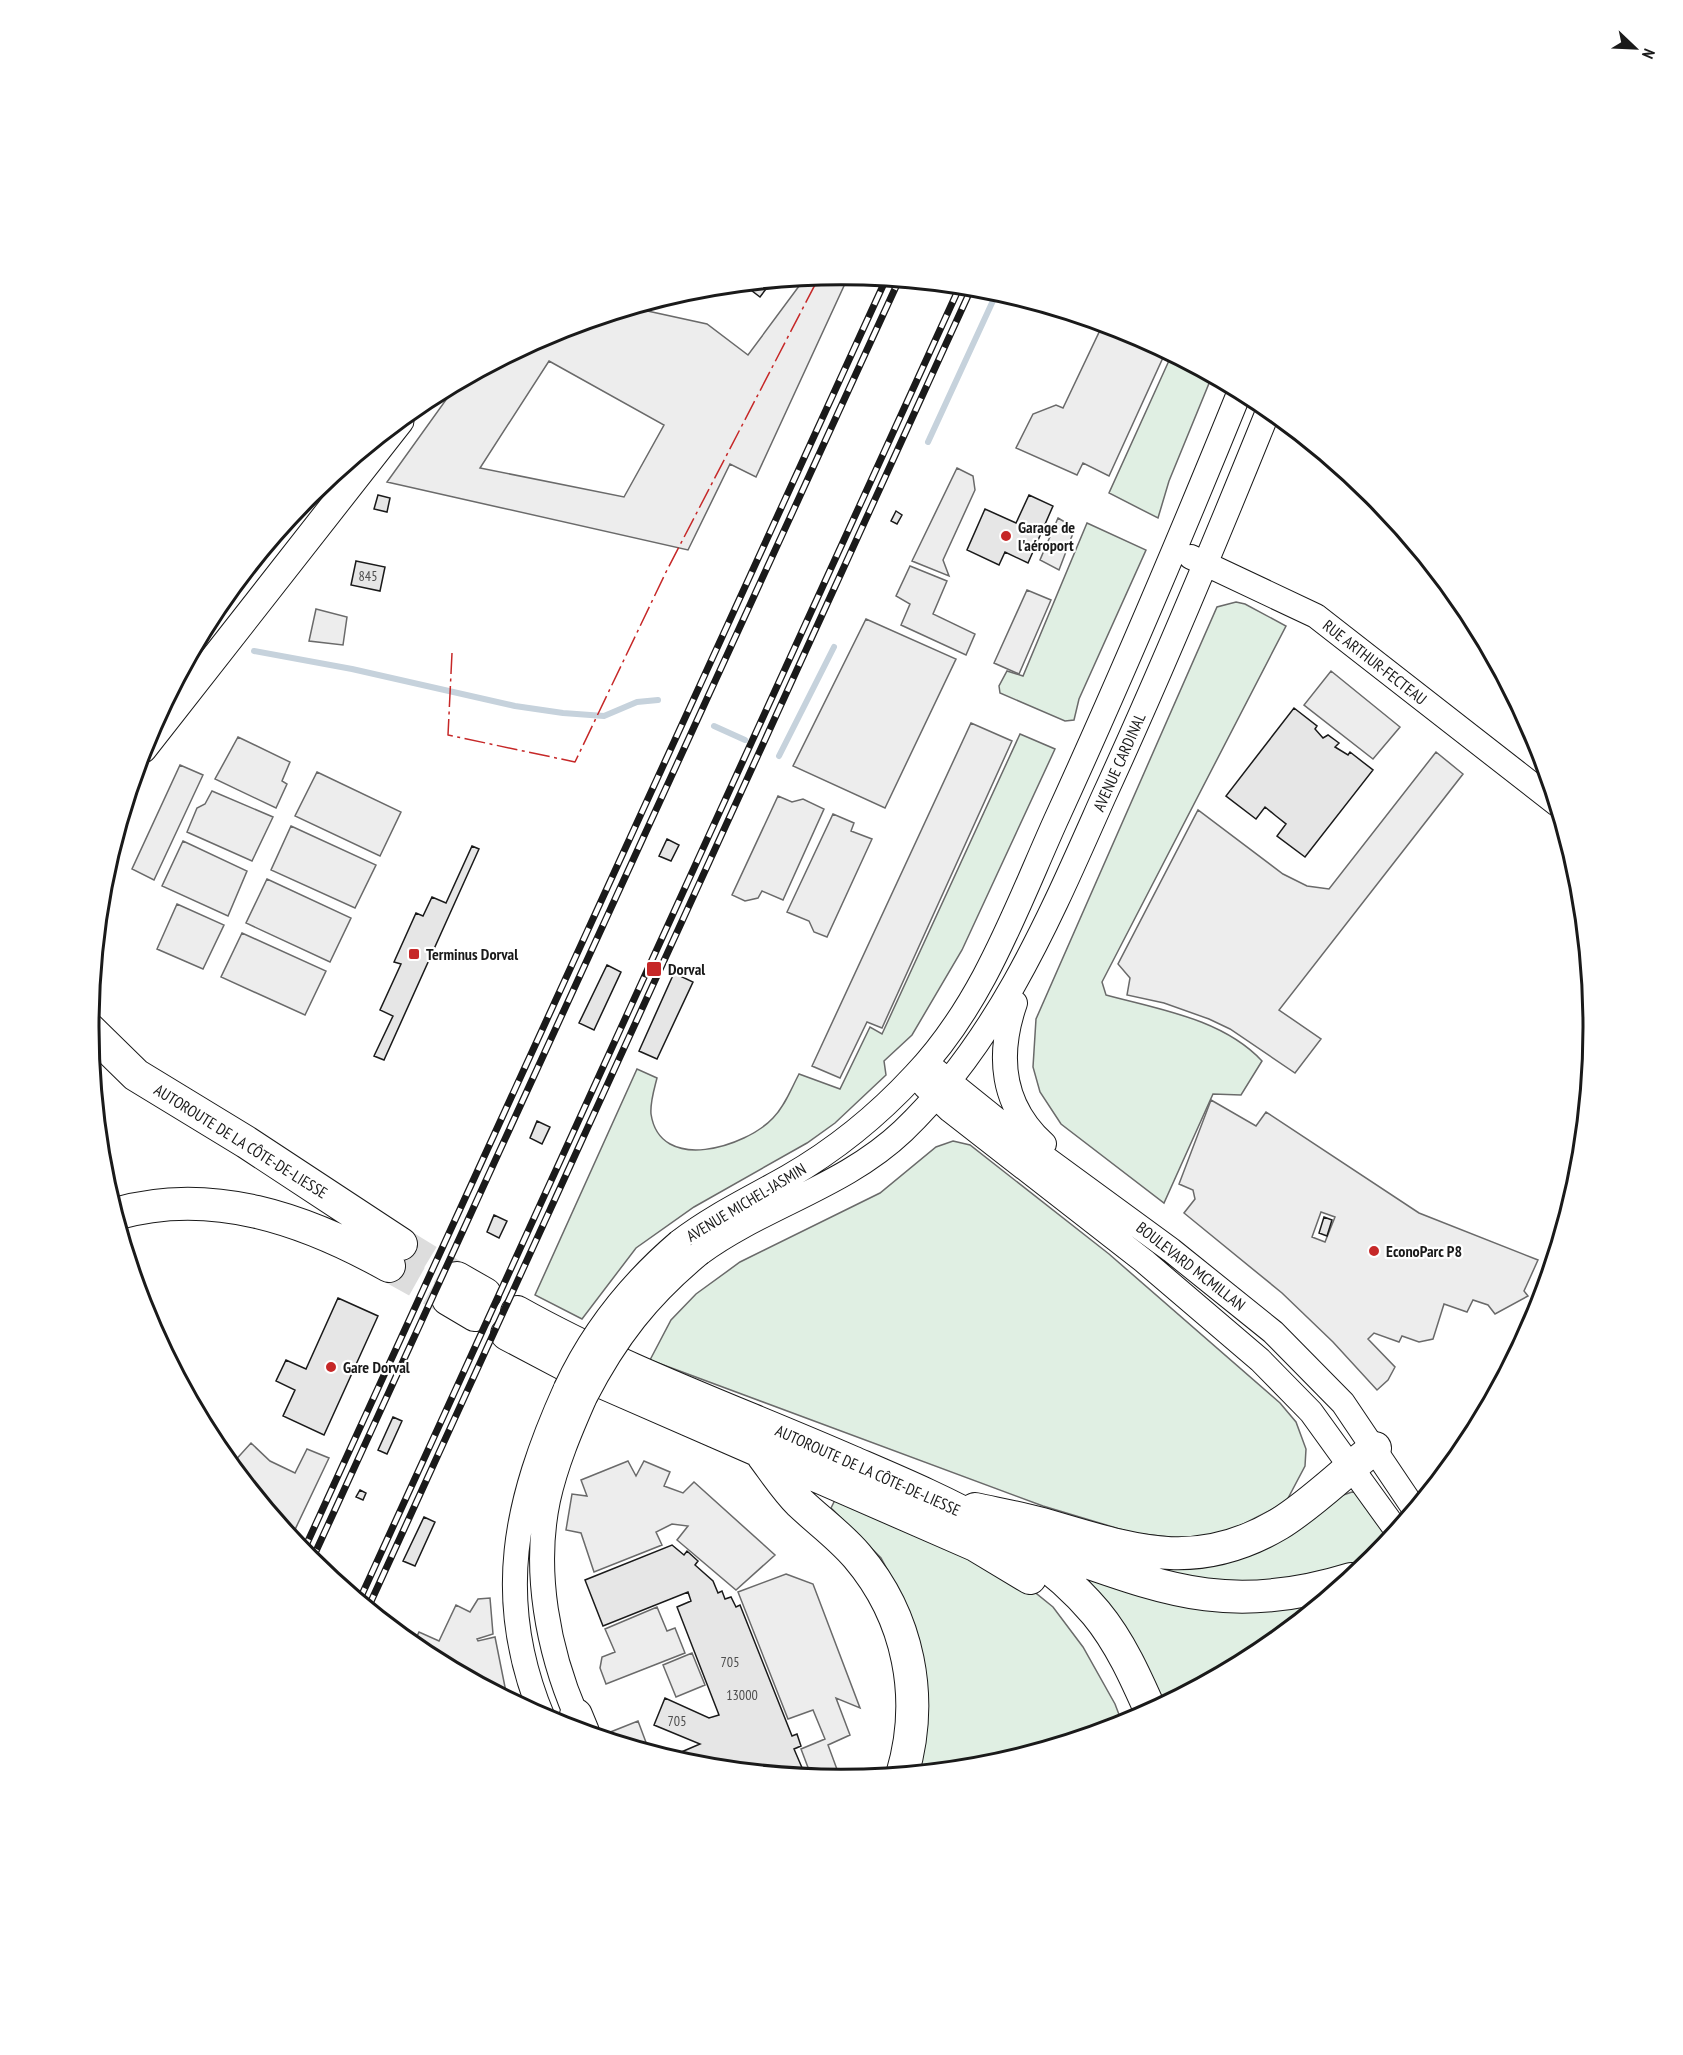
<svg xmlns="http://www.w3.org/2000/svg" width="1683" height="2055" viewBox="0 0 1683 2055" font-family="'PT Sans Narrow',sans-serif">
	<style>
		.green { fill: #e0efe3; stroke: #6a6a6a; stroke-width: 1.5 }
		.parking { fill: #ededed; stroke: #6a6a6a; stroke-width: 1.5; fill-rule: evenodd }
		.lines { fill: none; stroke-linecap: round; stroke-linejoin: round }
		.stream { stroke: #c6d2dc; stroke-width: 6 }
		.building { fill: #e6e6e6; stroke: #1a1a1a; stroke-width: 1.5 }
		.highway-tunnel { stroke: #ddd; stroke-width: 32; stroke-dasharray: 32 16; stroke-linecap: butt }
		.secondary-casing { stroke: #1a1a1a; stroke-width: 26 }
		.primary-casing { stroke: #1a1a1a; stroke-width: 29 }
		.highway-casing { stroke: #1a1a1a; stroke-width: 34 }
		.secondary { stroke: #fff; stroke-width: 24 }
		.primary { stroke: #fff; stroke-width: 27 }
		.highway { stroke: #fff; stroke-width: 32 }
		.rail-casing { stroke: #1a1a1a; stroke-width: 7 }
		.rail { stroke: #fff; stroke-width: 4.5; stroke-dasharray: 14; stroke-linecap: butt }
		.secondary-bridge-casing { stroke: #1a1a1a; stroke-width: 26; stroke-linecap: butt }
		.secondary-bridge { stroke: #fff; stroke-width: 24 }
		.power { stroke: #c62828; stroke-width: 1.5; stroke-dasharray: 21 4.5 3 4.5; stroke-linecap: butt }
		.poi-dot { fill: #c62828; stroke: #fff; stroke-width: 2 }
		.labels { text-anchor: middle; stroke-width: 4.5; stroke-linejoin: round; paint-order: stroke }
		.number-label { font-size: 14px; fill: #4d4d4d }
		.poi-label { font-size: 16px; font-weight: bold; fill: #1a1a1a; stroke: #fff; text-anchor: start }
		.street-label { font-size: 16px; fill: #1a1a1a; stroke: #fff }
		.rim { fill: none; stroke: #1a1a1a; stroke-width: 3 }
	</style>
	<rect width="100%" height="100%" fill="#fff"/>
	<!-- green -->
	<path class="green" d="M 1172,354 L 1212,376 L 1169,481 L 1158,518 L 1109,493 Z
		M 1087,523 L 1146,550 L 1079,699 L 1074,720 L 1065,721 L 1000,693 L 999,686 L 1007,671 L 1023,676 Z
		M 1236,602 L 1245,604 L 1286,626 L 1102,982 L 1106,995 C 1158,1009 1223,1019 1262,1061 L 1241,1095 L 1213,1094 L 1164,1203 L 1061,1124 L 1040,1092 L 1033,1067 L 1036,1019 L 1217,607 Z
		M 1020,734 L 1055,749 L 962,950 L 912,1035 L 884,1061 L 886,1075 L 835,1123 L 807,1143 L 694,1207 L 636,1248 L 582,1319 L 535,1295 L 637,1069 L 657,1078 C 654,1090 650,1102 651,1114 C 660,1174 746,1147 773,1118 C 785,1106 791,1089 799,1074 L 840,1089 L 870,1027 L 882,1034 Z
		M 953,1141 L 970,1145 L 1109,1254 L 1280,1403 L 1296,1422 L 1306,1449 L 1305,1466 L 1286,1502 L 1224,1534 L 1196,1540 L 1133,1533 L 1043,1506 L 650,1360 L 671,1320 L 696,1294 L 740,1262 L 880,1193 L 936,1147 Z
		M 1352,1492 L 1363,1493 L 1392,1538 L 1378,1555 L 1350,1565 L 1269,1582 L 1178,1580 L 1144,1563 Z
		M 835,1500 L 1022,1582 L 1053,1607 L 1083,1647 L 1115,1704 L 1123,1725 L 988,1766 L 915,1773 L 924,1685 L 919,1639 L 901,1595 L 881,1558 L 831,1508 Z
		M 1082,1570 L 1324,1601 L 1260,1654 L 1159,1707 L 1078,1578 Z"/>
	<!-- parking -->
	<path class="parking" d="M 842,275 L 849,275 L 756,477 L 730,464 L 688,550 L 387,482 L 458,383 L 554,332 L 637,306 L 643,310 L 707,324 L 748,355 L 805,278 ZM 549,361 L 664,425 L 624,497 L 480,468 Z
		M 1103,324 L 1130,332 L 1166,351 L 1109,476 L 1083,463 L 1077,475 L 1016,448 L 1033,414 L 1056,405 L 1063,408 Z
		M 957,468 L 973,476 L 975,490 L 943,560 L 949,576 L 912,561 Z
		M 1058,518 L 1075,528 L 1059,570 L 1040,560 Z
		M 910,566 L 947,581 L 933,614 L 975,634 L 966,655 L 901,625 L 910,604 L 896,596 Z
		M 1027,590 L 1051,600 L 1019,674 L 994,663 Z
		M 316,609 L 347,617 L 343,645 L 309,641 Z
		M 866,619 L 956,659 L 885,808 L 793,766 Z
		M 1331,671 L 1400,727 L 1373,759 L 1304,705 Z
		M 971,723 L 1012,741 L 882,1028 L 867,1022 L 840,1078 L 812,1066 Z
		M 238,737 L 290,762 L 282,781 L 287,784 L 276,808 L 215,779 Z
		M 1436,752 L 1463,774 L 1279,1010 L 1321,1039 L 1295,1073 L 1230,1029 L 1209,1019 L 1164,1003 L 1127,995 L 1130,978 L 1118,964 L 1198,810 L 1283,874 L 1307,886 L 1329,889 Z
		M 180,765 L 203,775 L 154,880 L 132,869 Z
		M 317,772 L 401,812 L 380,856 L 295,816 Z
		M 212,791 L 273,817 L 252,861 L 187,832 L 197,808 L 205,804 Z
		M 778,796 L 792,802 L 803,799 L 824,809 L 783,900 L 762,891 L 758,898 L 745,901 L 732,895 Z
		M 833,814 L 854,823 L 851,831 L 872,839 L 827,937 L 814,932 L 809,921 L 787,912 Z
		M 291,826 L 376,865 L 355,908 L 271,870 Z
		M 183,841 L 247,871 L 228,916 L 162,886 Z
		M 267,879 L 351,918 L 330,962 L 246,923 Z
		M 177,904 L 224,925 L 203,969 L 157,949 Z
		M 242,933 L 326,971 L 305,1015 L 221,977 Z
		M 1211,1100 L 1256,1126 L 1266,1112 L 1419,1213 L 1538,1260 L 1524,1291 L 1528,1296 L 1495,1314 L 1488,1305 L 1473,1300 L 1467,1312 L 1444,1304 L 1433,1339 L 1419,1342 L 1402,1336 L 1399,1342 L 1374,1333 L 1368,1339 L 1395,1367 L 1388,1380 L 1377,1390 L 1333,1342 L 1282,1293 L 1184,1213 L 1195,1199 L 1193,1190 L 1179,1184 ZM 1321,1212 L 1335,1217 L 1325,1242 L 1312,1237 Z
		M 251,1443 L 270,1461 L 295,1473 L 307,1449 L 329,1458 L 291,1538 L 231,1465 Z
		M 628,1461 L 636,1476 L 644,1461 L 670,1472 L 664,1486 L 683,1493 L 694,1482 L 775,1555 L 736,1590 L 677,1540 L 688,1526 L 672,1524 L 656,1532 L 662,1545 L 594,1572 L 581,1533 L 566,1530 L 572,1494 L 587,1496 L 581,1480 Z
		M 786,1574 L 813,1584 L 860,1708 L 836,1698 L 850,1735 L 828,1745 L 838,1772 L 821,1779 L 812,1778 L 801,1749 L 825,1739 L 813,1710 L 788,1719 L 738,1592 Z
		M 490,1598 L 493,1634 L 477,1639 L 478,1641 L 495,1637 L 506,1692 L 498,1694 L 423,1653 L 413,1645 L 419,1632 L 439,1641 L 456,1605 L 470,1612 L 478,1599 Z
		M 657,1607 L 667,1631 L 675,1628 L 685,1653 L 606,1684 L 600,1668 L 602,1657 L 615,1652 L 605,1629 Z
		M 692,1653 L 705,1685 L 676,1697 L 663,1665 Z
		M 638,1721 L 650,1753 L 612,1741 L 608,1733 Z"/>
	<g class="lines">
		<!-- stream -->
		<path class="stream" d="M 928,442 L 997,292
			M 254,651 L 352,669 L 515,706 L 563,713 L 604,716 L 637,702 L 658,700
			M 714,726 L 745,740
			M 779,756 L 834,647"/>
	</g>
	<!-- building -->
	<path class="building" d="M 772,281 L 760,297 L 743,284 Z
		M 378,495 L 390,498 L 387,512 L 374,509 Z
		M 1029,495 L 1053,506 L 1028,563 L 1005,552 L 999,565 L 967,550 L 985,509 L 1016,523 Z
		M 896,511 L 902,515 L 897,524 L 891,521 Z
		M 356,561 L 385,567 L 380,591 L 351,585 Z
		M 1294,708 L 1317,726 L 1315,729 L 1323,738 L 1328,735 L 1339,743 L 1335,747 L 1348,755 L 1350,752 L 1373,770 L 1305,857 L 1277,836 L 1286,824 L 1276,816 L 1265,807 L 1256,819 L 1226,796 Z
		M 667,839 L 679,845 L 671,861 L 659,856 Z
		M 472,846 L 479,849 L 384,1060 L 374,1056 L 393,1016 L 380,1010 L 401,964 L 394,962 L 416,913 L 423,916 L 432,897 L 446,903 Z
		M 607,965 L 621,972 L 594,1030 L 579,1023 Z
		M 674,973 L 693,982 L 657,1059 L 639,1051 Z
		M 537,1121 L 550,1127 L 542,1144 L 530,1138 Z
		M 494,1215 L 507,1221 L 499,1238 L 487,1232 Z
		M 1324,1217 L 1332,1220 L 1327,1236 L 1319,1233 Z
		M 415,1258 L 421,1260 L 414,1277 L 408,1274 Z
		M 338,1298 L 378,1316 L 324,1435 L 283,1416 L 295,1390 L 276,1381 L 286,1360 L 306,1369 Z
		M 393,1417 L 402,1421 L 387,1454 L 378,1450 Z
		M 360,1490 L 366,1493 L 363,1500 L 356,1497 Z
		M 424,1517 L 435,1522 L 415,1566 L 403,1561 Z
		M 672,1545 L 684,1555 L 687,1551 L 698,1561 L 695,1565 L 713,1581 L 718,1593 L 722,1591 L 725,1599 L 731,1597 L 736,1607 L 740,1605 L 792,1736 L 797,1734 L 801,1746 L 794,1749 L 806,1777 L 683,1763 L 679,1753 L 700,1744 L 654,1725 L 665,1698 L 709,1718 L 719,1715 L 677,1607 L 691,1601 L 688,1592 L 603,1626 L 585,1580 Z"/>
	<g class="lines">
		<!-- highway-tunnel -->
		<path class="highway-tunnel" d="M 401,1244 L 457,1278
			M 389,1266 L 448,1299"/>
		<defs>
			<path id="secondary" d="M 1191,557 L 1316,616 L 1557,804
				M 1015,1003 C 997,1055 1001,1105 1044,1144
				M 935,1070 L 1033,1149 L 1171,1250 L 1273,1332 L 1343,1403 L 1415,1510
				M 925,1086 L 950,1110 L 1144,1261 L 1260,1360 L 1311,1412 L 1397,1531
				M 679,1242 C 713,1216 751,1198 788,1177 C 835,1150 878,1115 915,1075 C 982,1005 1016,909 1055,822 C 1120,680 1181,536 1240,391
				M 700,1253 C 764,1206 844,1187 903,1131 C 999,1039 1050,917 1103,798 C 1162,670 1216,540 1269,409
				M 576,1715 C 548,1650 533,1571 548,1500 C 556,1464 570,1431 585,1397
				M 543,1718 C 493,1599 515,1501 566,1388"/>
			<path id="primary" d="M 143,749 L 400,421"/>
			<path id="highway" d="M 89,1029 L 136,1075 L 246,1142 L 401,1244
				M 115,1214 C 211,1186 305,1219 389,1266
				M 457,1278 L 485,1294
				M 448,1299 L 475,1315
				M 517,1312 C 624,1372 740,1413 852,1462 C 940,1500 1033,1538 1096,1613 C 1120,1642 1136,1678 1151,1712
				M 507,1334 L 581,1373 L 975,1545 L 1030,1578
				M 763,1456 C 775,1472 786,1489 800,1503 C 819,1521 840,1536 857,1556 C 909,1617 925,1698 902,1775
				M 975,1509 C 998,1514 1020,1518 1042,1524 C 1129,1549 1193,1575 1279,1524 C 1313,1503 1343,1472 1375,1448
				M 1029,1542 C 1152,1583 1218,1620 1351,1579
				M 576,1715 L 583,1732"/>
		</defs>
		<!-- secondary casing -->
		<use href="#secondary" class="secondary-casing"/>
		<!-- primary casing -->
		<use href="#primary" class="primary-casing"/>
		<!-- highway casing -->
		<use href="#highway" class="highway-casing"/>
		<!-- secondary -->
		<use href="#secondary" class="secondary"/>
		<!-- primary -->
		<use href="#primary" class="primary"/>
		<!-- highway -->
		<use href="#highway" class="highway"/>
		<defs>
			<path id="rail" d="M 303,1552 L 886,279
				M 311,1562 L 899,280
				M 359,1601 L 960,286
				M 368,1608 L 972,287"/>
		</defs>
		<!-- rail casing -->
		<use href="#rail" class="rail-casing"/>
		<!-- rail -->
		<use href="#rail" class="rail"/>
		<defs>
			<path id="secondary-bridge" d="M 566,1388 C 593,1330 631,1283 679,1242
				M 585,1397 C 616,1337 648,1296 700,1253"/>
		</defs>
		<!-- secondary-bridge casing -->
		<use href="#secondary-bridge" class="secondary-bridge-casing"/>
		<!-- secondary-bridge -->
		<use href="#secondary-bridge" class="secondary-bridge"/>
		<!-- power -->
		<path class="power" d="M 452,653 L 448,735 L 575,762 L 666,572 L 819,277"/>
	</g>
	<!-- markers -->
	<g class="poi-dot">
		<circle cx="1006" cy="536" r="6"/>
		<rect x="408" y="948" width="12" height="12" rx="3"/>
		<rect x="646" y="961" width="16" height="16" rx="3"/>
		<circle cx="1374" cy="1251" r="6"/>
		<circle cx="331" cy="1367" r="6"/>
	</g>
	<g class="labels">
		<!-- number labels -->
		<g class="number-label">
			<text x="368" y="581">845</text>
			<text x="730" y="1667">705</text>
			<text x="742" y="1700">13000</text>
			<text x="677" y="1726">705</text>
		</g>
		<!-- poi labels -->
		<g class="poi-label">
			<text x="1018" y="533">Garage de<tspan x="1018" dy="18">l'aéroport</tspan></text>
			<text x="426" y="960">Terminus Dorval</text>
			<text x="668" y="975">Dorval</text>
			<text x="1386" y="1257">EconoParc P8</text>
			<text x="343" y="1373">Gare Dorval</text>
		</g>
		<!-- street labels -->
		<g class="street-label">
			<text transform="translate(1375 662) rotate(38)" y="6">RUE ARTHUR-FECTEAU</text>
			<text transform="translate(1119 762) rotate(-66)" y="6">AVENUE CARDINAL</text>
			<text transform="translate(241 1141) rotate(32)" y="6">AUTOROUTE DE LA CÔTE-DE-LIESSE</text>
			<text transform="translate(746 1202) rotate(-31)" y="6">AVENUE MICHEL-JASMIN</text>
			<text transform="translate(1191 1266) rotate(38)" y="6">BOULEVARD MCMILLAN</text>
			<text transform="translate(868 1470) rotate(24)" y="6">AUTOROUTE DE LA CÔTE-DE-LIESSE</text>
		</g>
	</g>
	<!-- crop -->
	<path d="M0 0H1683V2055H0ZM99 1027a742 742 0 1 1 1484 0a742 742 0 1 1-1484 0Z" fill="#fff" fill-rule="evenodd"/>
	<path class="rim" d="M99 1027a742 742 0 1 1 1484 0a742 742 0 1 1-1484 0Z"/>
	<!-- north arrow -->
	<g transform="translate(1635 48) rotate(113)" stroke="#ffffff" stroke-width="4.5" paint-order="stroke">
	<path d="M0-4.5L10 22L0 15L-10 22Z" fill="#1a1a1a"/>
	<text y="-9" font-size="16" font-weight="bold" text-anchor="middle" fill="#1a1a1a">N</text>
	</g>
</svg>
